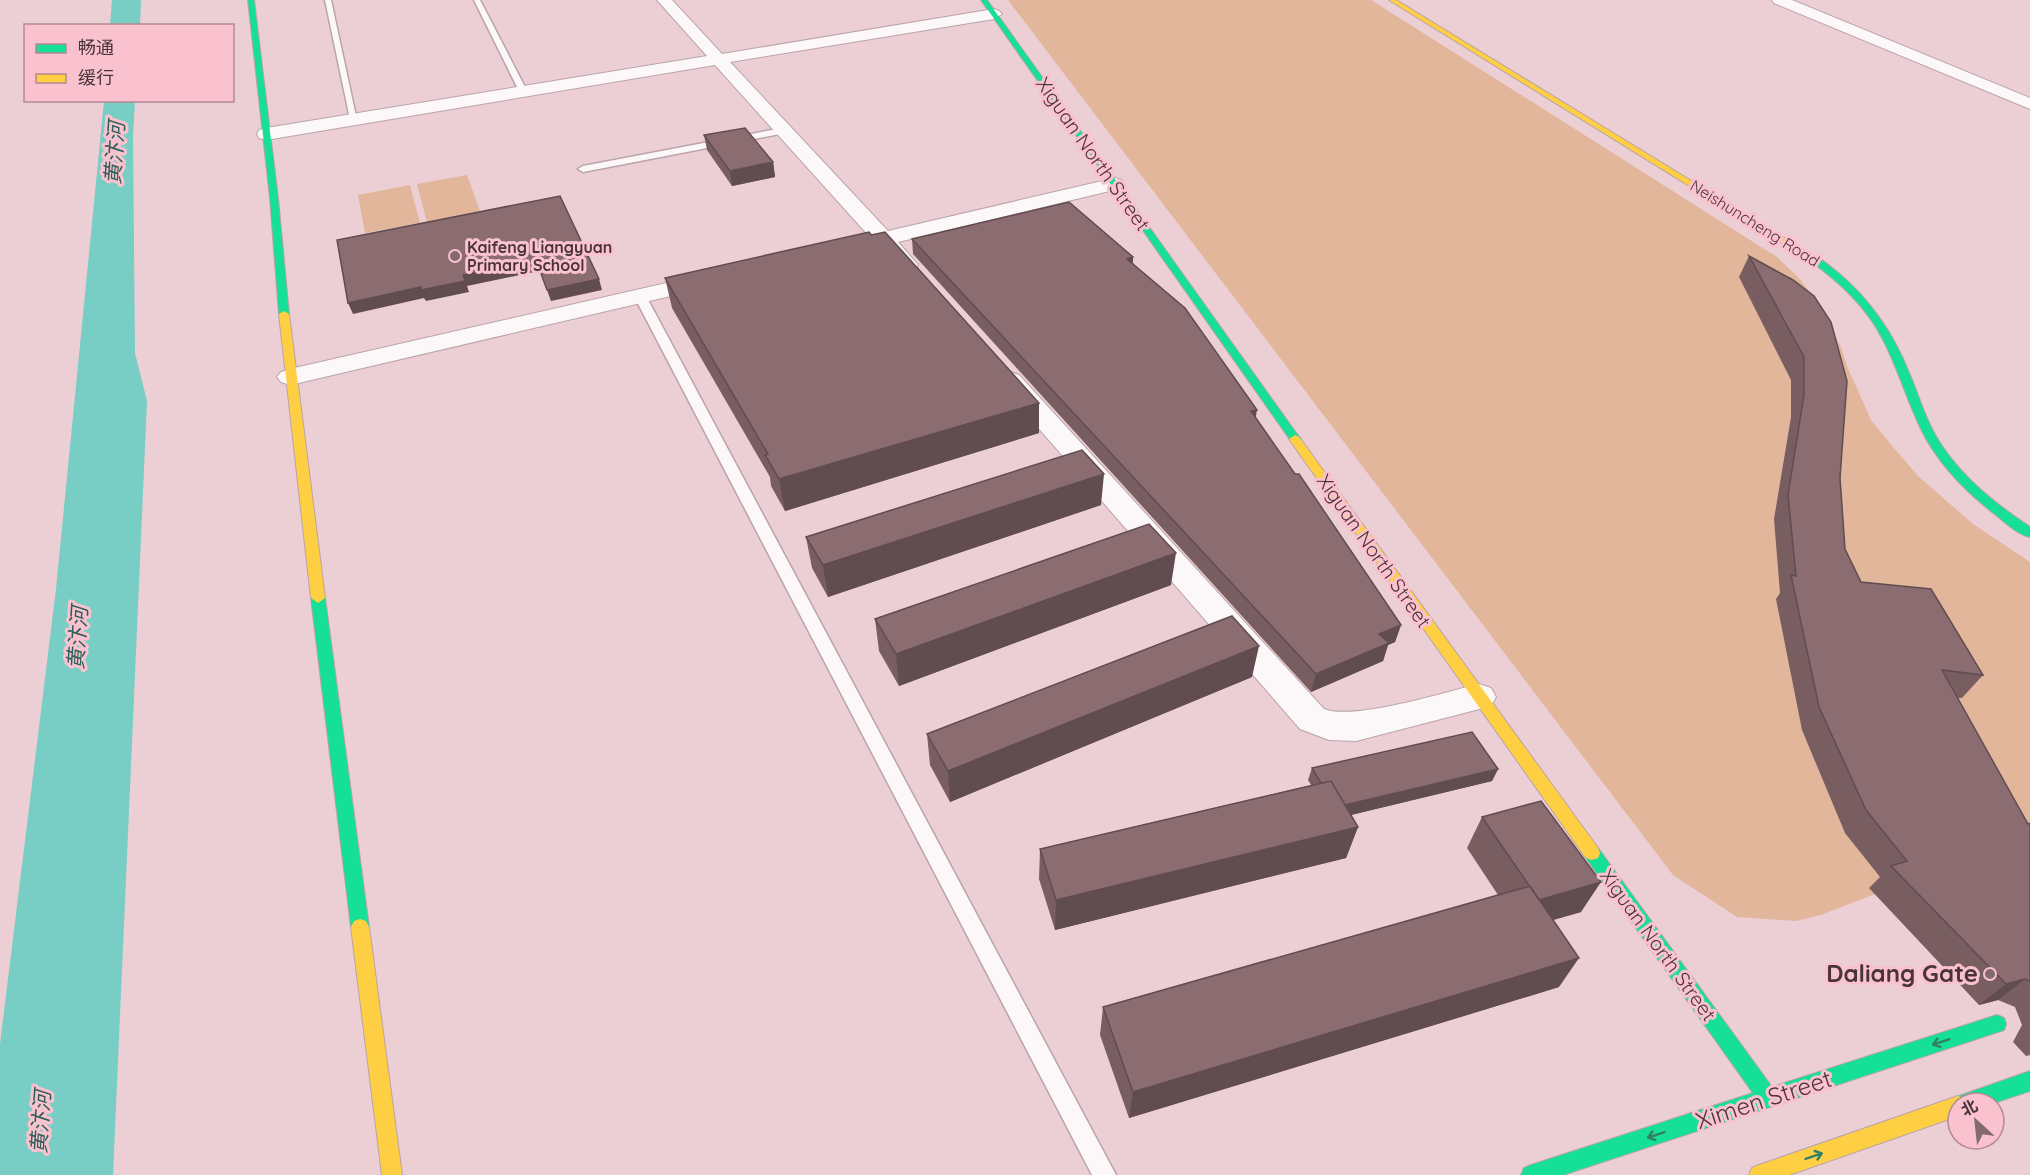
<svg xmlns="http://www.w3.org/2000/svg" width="2030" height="1175" viewBox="0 0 2030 1175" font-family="Quicksand,'Noto Sans SC',sans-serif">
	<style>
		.green { fill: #e2b69b }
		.water { fill: #78cdc4 }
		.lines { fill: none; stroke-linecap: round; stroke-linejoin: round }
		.lane-casing { stroke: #baa4a9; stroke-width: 3 }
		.street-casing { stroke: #baa4a9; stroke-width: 2 }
		.fast-casing { stroke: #baa4a9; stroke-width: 2 }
		.slow-casing { stroke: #baa4a9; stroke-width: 2 }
		.lane { fill: #fcf8f9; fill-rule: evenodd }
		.street { fill: #fcf8f9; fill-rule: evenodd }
		.fast { fill: #16e098; fill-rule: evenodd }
		.slow { fill: #ffcf43; fill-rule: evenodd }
		.wall { fill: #785e61 }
		.shaded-wall { fill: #614c4f }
		.building { fill: #8b6d71; stroke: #614c4f; stroke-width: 1.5 }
		.oneway { stroke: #328164 }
		.poi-dot { fill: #826a70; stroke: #f9c2ce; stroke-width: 2 }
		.labels { text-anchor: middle; stroke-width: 6; stroke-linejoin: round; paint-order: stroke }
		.far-street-label { font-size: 16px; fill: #493439; stroke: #f9c2ce }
		.far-poi-label { font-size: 16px; font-weight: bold; fill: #493439; stroke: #f9c2ce; text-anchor: start }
		.street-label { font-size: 20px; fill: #493439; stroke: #f9c2ce }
		.water-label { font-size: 21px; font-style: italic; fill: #2a6059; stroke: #f9c2ce }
		.near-poi-label { font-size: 24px; font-weight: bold; fill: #493439; stroke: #f9c2ce; text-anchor: end }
		.near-street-label { font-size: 24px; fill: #493439; stroke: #f9c2ce }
	</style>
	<rect width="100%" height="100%" fill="#eccfd5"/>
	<!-- green -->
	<path class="green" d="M 1008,0 L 1371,0 L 1777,257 L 1798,277 L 1817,301 L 1841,347 L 1847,366 L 1871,420 L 1894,448 L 1918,476 L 1973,524 L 2030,562 L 2030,834 L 1821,915 L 1796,921 L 1737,917 L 1673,875 Z
		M 467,175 L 480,211 L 427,222 L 417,184 Z
		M 410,185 L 420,223 L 365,233 L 358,195 Z"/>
	<!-- water -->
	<path class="water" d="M 112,0 L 141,0 L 140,25 L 110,25 Z
		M 104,101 L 135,101 L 133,137 L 135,353 L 147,401 L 113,1175 L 0,1175 L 0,1044 L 56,589 Z"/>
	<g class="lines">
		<defs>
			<path id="lane" d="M 325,0 L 331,0 L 357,121 L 350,119 Z
				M 474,0 L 480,0 L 527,91 L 526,93 L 519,91 Z
				M 782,128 L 785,129 L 785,133 L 583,172 L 578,169 L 583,166 Z
				M 640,293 L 646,296 L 1116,1175 L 1092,1175 L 634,296 Z"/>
			<path id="street" d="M 657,0 L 672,0 L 722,54 L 994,9 L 999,11 L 1002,14 L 994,19 L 730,62 L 888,231 L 1115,178 L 1122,180 L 1125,184 L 1122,188 L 898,242 L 918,265 L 915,270 C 897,274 889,259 878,247 L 866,249 L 858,248 L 855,243 L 858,238 L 869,236 L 715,65 L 266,140 L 259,138 L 257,134 L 259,130 L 266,128 L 707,56 Z
				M 1772,0 L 1792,0 L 2030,98 L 2030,109 L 1774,3 Z
				M 710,273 L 718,275 L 721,280 L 718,285 L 290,385 L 281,382 L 277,377 L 281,372 L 290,369 Z
				M 1010,372 L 1019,375 L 1324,709 C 1354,721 1445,692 1479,684 L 1491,688 L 1496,697 L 1491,706 L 1356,741 L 1329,740 L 1300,729 L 1001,385 L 997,380 L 1001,375 Z"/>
			<path id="fast" d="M 248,0 L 254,0 L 278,198 L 289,314 L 284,317 L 279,314 L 270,198 Z
				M 981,0 L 987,0 L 1299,437 L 1301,439 L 1299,441 L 1291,441 Z
				M 1809,256 C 1818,255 1828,265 1836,271 C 1870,299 1894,334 1910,375 C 1920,399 1927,424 1942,446 C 1965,480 1997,505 2030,527 L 2030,537 C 2016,534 2003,520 1992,512 C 1963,489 1937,462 1921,429 C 1904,394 1895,357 1874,324 C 1857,298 1834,278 1809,260 Z
				M 318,593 L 325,598 L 369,927 L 366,933 L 360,935 L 354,933 L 351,927 L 311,598 Z
				M 1592,846 L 1598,848 L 1772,1087 L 1997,1015 L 2004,1018 L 2006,1024 L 2004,1030 L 1563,1175 L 1521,1175 L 1524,1168 L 1531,1165 L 1753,1093 L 1586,858 L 1584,853 L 1586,848 Z
				M 2030,1071 L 2030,1091 L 1994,1103 L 1958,1103 L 1958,1108 L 1956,1103 L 1959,1096 Z"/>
			<path id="slow" d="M 1389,0 L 1396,0 L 1817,258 L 1809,260 Z
				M 284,311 L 289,314 L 325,598 L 318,603 L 311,598 L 279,314 Z
				M 1295,435 L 1299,437 L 1598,848 L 1600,853 L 1598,858 L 1592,860 L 1586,858 L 1289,439 Z
				M 360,919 L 366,921 L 369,927 L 402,1175 L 382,1175 L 351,927 L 354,921 Z
				M 1958,1096 L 1965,1099 L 1967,1103 L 1958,1103 L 1958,1116 L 1789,1175 L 1749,1175 L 1752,1168 L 1759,1165 Z"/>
		</defs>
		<!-- lane casing -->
		<use href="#lane" class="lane-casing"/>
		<!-- street casing -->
		<use href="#street" class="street-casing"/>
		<!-- fast casing -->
		<use href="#fast" class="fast-casing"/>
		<!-- slow casing -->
		<use href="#slow" class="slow-casing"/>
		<!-- lane -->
		<use href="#lane" class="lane"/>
		<!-- street -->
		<use href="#street" class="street"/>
		<!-- fast -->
		<use href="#fast" class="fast"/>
		<!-- slow -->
		<use href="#slow" class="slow"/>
	</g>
	<!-- wall -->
	<path class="wall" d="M 704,135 L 773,162 L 775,177 L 732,186 L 707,150 Z
		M 912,239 L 1133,257 L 1133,263 L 1401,625 L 1395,642 L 1388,645 L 1383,661 L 1311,692 L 913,254 Z
		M 1749,256 L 1793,280 L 1840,478 L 1845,549 L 1861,582 L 1983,675 L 1962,698 L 1957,698 L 2028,824 L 2030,823 L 2030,1055 L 2026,1056 L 2013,1042 L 2022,1025 L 2015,1007 L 1998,1000 L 1979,1005 L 1869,888 L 1880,877 L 1845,833 L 1802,730 L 1776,599 L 1780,593 L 1774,519 L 1791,417 L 1791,380 L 1739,277 Z
		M 665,278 L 1039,403 L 1039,433 L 785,511 L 771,486 L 770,477 L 672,308 Z
		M 1101,505 L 828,597 L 812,568 L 806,537 Z
		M 1171,585 L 899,686 L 879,651 L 875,619 Z
		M 1252,677 L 950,802 L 930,765 L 927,734 Z
		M 1312,768 L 1498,769 L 1492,781 L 1351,815 L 1358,827 L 1346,858 L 1055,930 L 1039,879 L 1040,849 L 1311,785 L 1308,780 Z
		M 1482,817 L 1581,912 L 1553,920 L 1559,987 L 1129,1118 L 1100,1035 L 1103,1007 L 1498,895 L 1467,848 Z"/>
	<!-- shaded-wall -->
	<path class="shaded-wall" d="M 773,162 L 775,177 L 732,186 L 730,171 Z
		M 1133,257 L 1132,273 L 1127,259 Z
		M 536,260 L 539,271 L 467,286 L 469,292 L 426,301 L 424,298 L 353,314 L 348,303 L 463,275 Z
		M 599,279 L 602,290 L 551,301 L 547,290 Z
		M 1039,403 L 1039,433 L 785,511 L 779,479 Z
		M 1257,410 L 1254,427 L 1251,411 Z
		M 1104,474 L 1101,505 L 828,597 L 823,565 Z
		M 1176,553 L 1171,585 L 899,686 L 896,654 Z
		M 1401,625 L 1395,642 L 1388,645 L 1383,661 L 1311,692 L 1316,674 L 1379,634 Z
		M 1259,646 L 1252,677 L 950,802 L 948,771 Z
		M 1498,769 L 1492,781 L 1330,820 L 1334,808 Z
		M 1358,827 L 1346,858 L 1055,930 L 1056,900 Z
		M 1601,882 L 1581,912 L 1521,929 L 1539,900 Z
		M 1579,958 L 1559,987 L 1129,1118 L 1133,1092 Z
		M 2025,979 L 1998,1000 L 1979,1005 L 2006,984 Z"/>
	<!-- building -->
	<path class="building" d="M 745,128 L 773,162 L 730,171 L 704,135 Z
		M 560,196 L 599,279 L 547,290 L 536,260 L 463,275 L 465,281 L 421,290 L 421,287 L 348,303 L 337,240 Z
		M 1069,202 L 1133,257 L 1127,259 L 1185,308 L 1257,410 L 1251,411 L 1295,474 L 1299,474 L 1401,625 L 1379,634 L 1389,643 L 1316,674 L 912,239 Z
		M 869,232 L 871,235 L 885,232 L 1039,403 L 779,479 L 765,455 L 768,454 L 665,278 Z
		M 1749,256 L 1793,280 L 1814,296 L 1831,322 L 1847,381 L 1840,478 L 1845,549 L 1861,582 L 1931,589 L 1983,675 L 1942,670 L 2028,824 L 2030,823 L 2030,981 L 2025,979 L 2006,984 L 1891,866 L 1907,861 L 1866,810 L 1819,707 L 1791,575 L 1796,576 L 1788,495 L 1804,395 L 1804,357 Z
		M 1082,450 L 1104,474 L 823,565 L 806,537 Z
		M 1149,524 L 1176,553 L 896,654 L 875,619 Z
		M 1232,616 L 1259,646 L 948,771 L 927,734 Z
		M 1472,732 L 1498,769 L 1345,805 L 1331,781 L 1321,783 L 1312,768 Z
		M 1331,781 L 1358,827 L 1056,900 L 1040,849 Z
		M 1541,801 L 1601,882 L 1539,900 L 1482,817 Z
		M 1530,886 L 1579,958 L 1133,1092 L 1103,1007 Z"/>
	<!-- one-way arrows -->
	<defs><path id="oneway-shaft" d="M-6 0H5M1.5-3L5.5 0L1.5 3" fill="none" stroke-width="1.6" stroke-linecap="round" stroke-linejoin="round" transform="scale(1.5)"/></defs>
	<g class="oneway">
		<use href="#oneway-shaft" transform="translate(1941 1042) rotate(162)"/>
		<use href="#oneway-shaft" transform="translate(1656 1135) rotate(162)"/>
		<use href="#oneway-shaft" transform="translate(1814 1156) rotate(-19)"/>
	</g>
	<!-- markers -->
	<g class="poi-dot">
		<circle cx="455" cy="256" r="6"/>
		<circle cx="1990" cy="974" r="6"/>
	</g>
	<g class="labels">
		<!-- far-street labels -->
		<g class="far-street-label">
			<text transform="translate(1755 223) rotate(32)" y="6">Neishuncheng Road</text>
		</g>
		<!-- far-poi labels -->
		<g class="far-poi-label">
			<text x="467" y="253">Kaifeng Liangyuan<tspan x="467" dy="18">Primary School</tspan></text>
		</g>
		<!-- street labels -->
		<g class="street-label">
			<text transform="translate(1093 154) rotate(55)" y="7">Xiguan North Street</text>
			<text transform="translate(1374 551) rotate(55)" y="7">Xiguan North Street</text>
			<text transform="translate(1658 945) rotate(54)" y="7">Xiguan North Street</text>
		</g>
		<!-- water labels -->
		<g class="water-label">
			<text transform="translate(115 153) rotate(-86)" y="7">黄汴河</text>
			<text transform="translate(78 638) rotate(-86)" y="7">黄汴河</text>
			<text transform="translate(41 1122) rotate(-86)" y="7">黄汴河</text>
		</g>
		<!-- near-poi labels -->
		<g class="near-poi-label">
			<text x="1978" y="982">Daliang Gate</text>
		</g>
		<!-- near-street labels -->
		<g class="near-street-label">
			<text transform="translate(1764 1100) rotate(-18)" y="8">Ximen Street</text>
		</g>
	</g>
	<!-- legend -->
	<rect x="24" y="24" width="210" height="78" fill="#f9c2ce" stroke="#b38992" stroke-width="1.5"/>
	<rect x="36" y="44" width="30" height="9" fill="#16e098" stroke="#b38992" stroke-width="1.5"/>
	<text x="78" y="54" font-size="18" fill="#493439">畅通</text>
	<rect x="36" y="74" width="30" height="9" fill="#ffcf43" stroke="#b38992" stroke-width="1.5"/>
	<text x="78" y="84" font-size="18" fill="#493439">缓行</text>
	<!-- north arrow -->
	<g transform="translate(1976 1121) rotate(333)"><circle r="28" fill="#f9c2ce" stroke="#b38992" stroke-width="1.5"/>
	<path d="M0-4.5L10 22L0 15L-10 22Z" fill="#826a70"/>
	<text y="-9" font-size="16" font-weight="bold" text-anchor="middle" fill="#493439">北</text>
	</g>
</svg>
